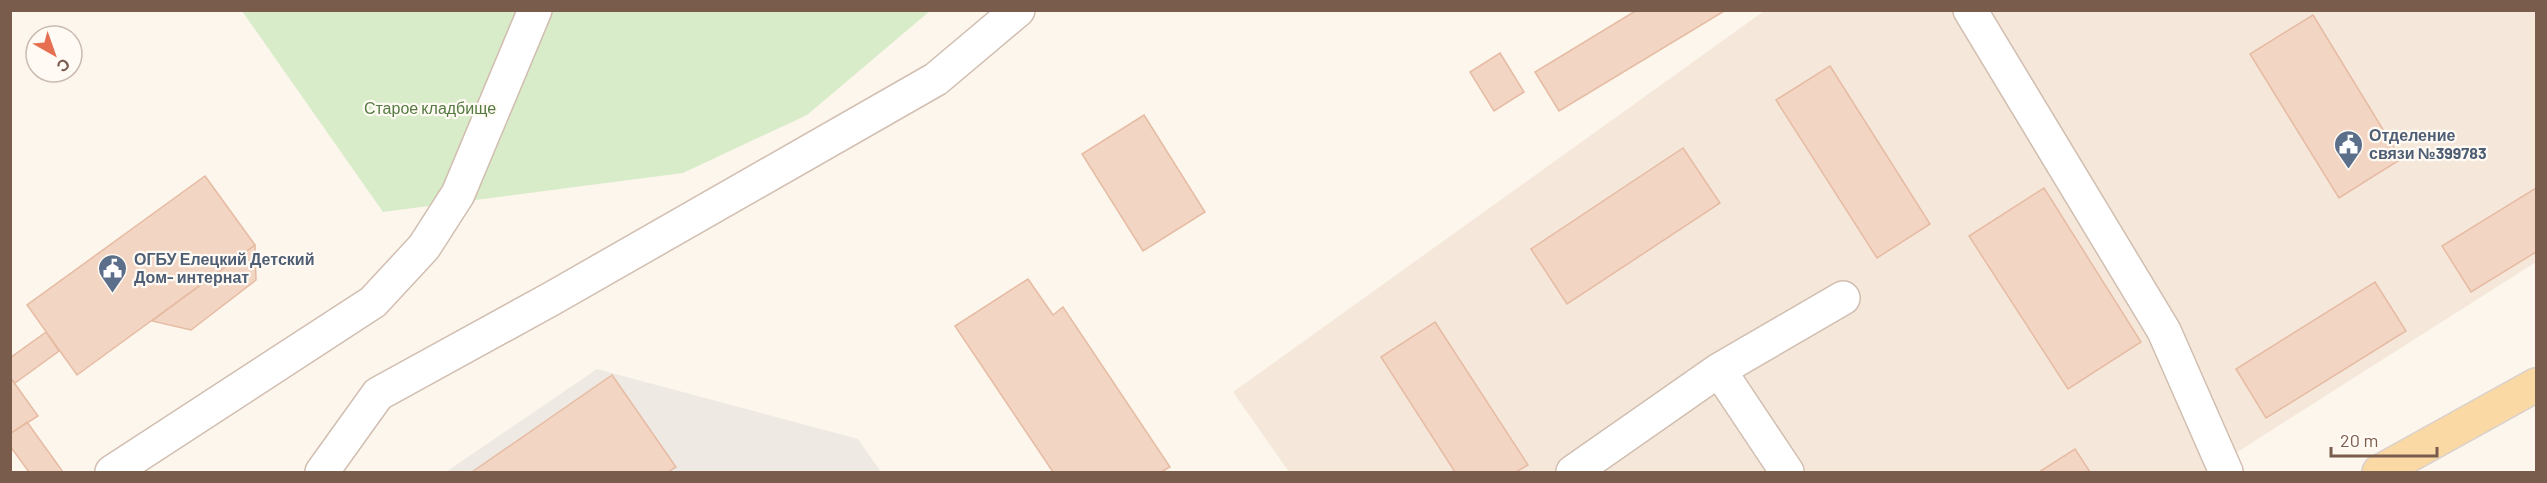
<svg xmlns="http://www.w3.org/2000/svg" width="2547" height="483" viewBox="0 0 2547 483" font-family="Barlow,sans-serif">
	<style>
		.residential { fill: #f5e8da }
		.industrial { fill: #efe9e4 }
		.green { fill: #d8ecc9 }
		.building { fill: #f3d5c3; stroke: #e6bba3; stroke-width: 1.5 }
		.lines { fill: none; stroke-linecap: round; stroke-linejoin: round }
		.minor-casing { stroke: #d1beb0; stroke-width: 36 }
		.major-casing { stroke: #dad1cd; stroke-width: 36 }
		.minor { stroke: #fff; stroke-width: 33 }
		.major { stroke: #fbd9a5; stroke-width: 33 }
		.labels { text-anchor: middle; stroke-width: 4.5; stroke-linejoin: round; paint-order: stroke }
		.park-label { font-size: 16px; fill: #537a41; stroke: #fffaf3 }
		.service-label { font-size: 16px; font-weight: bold; fill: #4e5e75; stroke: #fffaf3; text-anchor: start }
	</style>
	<rect width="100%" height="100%" fill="#fdf6ec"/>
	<!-- residential -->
	<path class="residential" d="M 1764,11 L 2536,11 L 2536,262 L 2206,472 L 1289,472 L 1233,392 Z"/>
	<!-- industrial -->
	<path class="industrial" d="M 597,369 L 858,439 L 881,472 L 446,472 Z"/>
	<!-- green -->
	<path class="green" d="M 242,11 L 930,11 L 807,115 L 683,173 L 383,212 Z"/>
	<!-- building -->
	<path class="building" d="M 1637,10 L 1726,10 L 1559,111 L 1535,72 Z
		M 2313,15 L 2401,159 L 2339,198 L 2250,54 Z
		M 1500,53 L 1524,92 L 1494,111 L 1470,72 Z
		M 1830,66 L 1930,224 L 1877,258 L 1776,100 Z
		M 1144,115 L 1205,212 L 1143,251 L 1082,154 Z
		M 1683,148 L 1720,203 L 1567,304 L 1531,249 Z
		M 205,176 L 255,245 L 77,375 L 27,305 Z
		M 2044,188 L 2141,342 L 2068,389 L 1969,236 Z
		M 2536,188 L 2536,252 L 2471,292 L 2442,246 Z
		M 255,245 L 256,280 L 191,330 L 152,321 Z
		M 1028,279 L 1053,315 L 1063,307 L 1170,467 L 1161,472 L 1053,472 L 955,326 Z
		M 2375,282 L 2406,331 L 2266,418 L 2236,369 Z
		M 1435,322 L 1528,465 L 1516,472 L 1455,472 L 1381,357 Z
		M 46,332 L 59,351 L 15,383 L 10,377 L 10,358 Z
		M 612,375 L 676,467 L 668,472 L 472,472 Z
		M 10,377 L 38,416 L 10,434 Z
		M 27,422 L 63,472 L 29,472 L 10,446 L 10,434 Z
		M 2075,449 L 2090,472 L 2039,472 Z"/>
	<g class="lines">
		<defs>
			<path id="minor" d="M 1970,10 L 2164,331 L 2226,472
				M 1719,370 L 1787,472
				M 112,472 L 373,302 L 424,247 L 458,194 L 535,10
				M 322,472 L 378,394 L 551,299 L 936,79 L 1018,10
				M 1573,472 L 1719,370 L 1843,298"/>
			<path id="major" d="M 2379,472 L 2536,385"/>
		</defs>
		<!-- minor casing -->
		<use href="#minor" class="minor-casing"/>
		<!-- major casing -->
		<use href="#major" class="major-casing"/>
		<!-- minor -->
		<use href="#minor" class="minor"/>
		<!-- major -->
		<use href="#major" class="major"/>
	</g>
	<!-- icons -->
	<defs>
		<symbol id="civic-pin" viewBox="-11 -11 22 30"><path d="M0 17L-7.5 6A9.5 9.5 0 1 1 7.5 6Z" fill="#5c6f8a" stroke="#fffaf3"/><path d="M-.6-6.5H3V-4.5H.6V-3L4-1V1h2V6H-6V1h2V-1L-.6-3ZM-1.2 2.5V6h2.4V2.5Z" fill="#fff"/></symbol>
	</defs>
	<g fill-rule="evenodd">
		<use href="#civic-pin" x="2332" y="128" width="33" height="45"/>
		<use href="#civic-pin" x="96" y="252" width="33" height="45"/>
	</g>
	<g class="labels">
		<!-- park labels -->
		<g class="park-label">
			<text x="430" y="114">Старое кладбище</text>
		</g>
		<!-- service labels -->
		<g class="service-label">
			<text x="2369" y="141">Отделение<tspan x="2369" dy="18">связи №399783</tspan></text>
			<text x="134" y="265">ОГБУ Елецкий Детский<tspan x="134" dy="18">Дом- интернат</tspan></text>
		</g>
	</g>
	<!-- border -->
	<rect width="2547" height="483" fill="none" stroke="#7a5c4d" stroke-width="24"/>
	<!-- north arrow -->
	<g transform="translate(54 54) rotate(140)"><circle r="28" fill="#fffaf3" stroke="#cabbb1" stroke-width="1.5"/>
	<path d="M0-4.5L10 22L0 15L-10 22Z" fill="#e76f51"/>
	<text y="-9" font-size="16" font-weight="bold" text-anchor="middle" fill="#7a5c4d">С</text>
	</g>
	<!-- scale -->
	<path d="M2331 447v9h106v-9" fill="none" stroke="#7a5c4d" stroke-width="3"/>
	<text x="2340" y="447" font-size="18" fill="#7a5c4d" stroke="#fffaf3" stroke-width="4.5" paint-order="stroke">20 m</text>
</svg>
